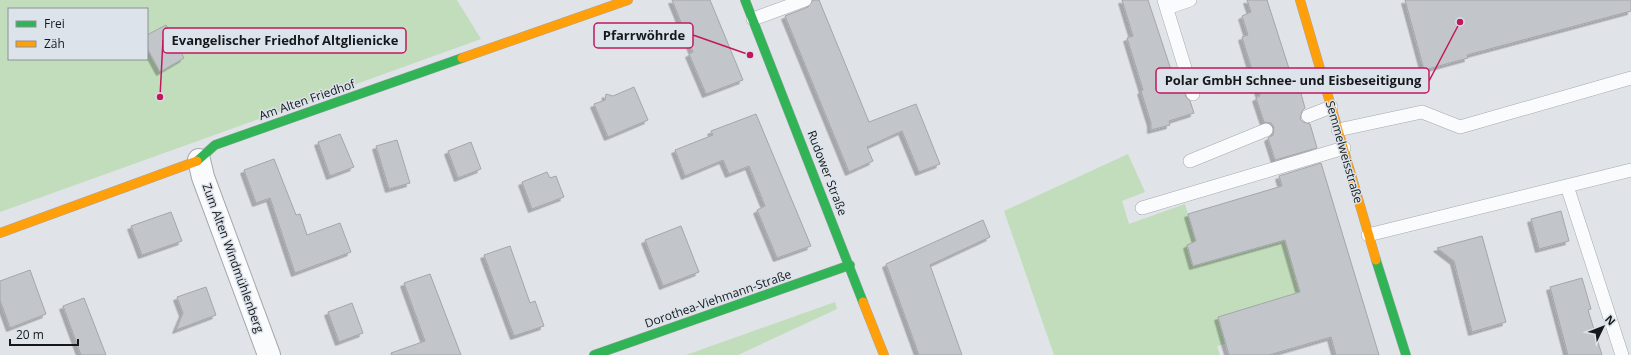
<svg xmlns="http://www.w3.org/2000/svg" width="1631" height="355" viewBox="0 0 1631 355" font-family="'Open Sans',sans-serif">
	<style>
		.green { fill: #c1ddbb; fill-rule: evenodd }
		.building { fill: #c2c5c9; stroke: #a4a6aa; filter: url(#shadow) }
		.lines { fill: none; stroke-linecap: round; stroke-linejoin: round }
		.lane-casing { stroke: #a5a8ac; stroke-width: 14 }
		.street-casing { stroke: #a5a8ac; stroke-width: 24 }
		.fast-casing { stroke: #a5a8ac; stroke-width: 10 }
		.slow-casing { stroke: #a5a8ac; stroke-width: 10 }
		.lane { stroke: #fafbfc; stroke-width: 13 }
		.street { stroke: #fafbfc; stroke-width: 22 }
		.fast { stroke: #30b455; stroke-width: 9 }
		.slow { stroke: #ff9f0a; stroke-width: 9 }
		.labels { text-anchor: middle; stroke-width: 3; stroke-linejoin: round; paint-order: stroke }
		.street-label { font-size: 12px; fill: #16191b; stroke: #dce3eb }
		.leader { fill: none; stroke: #c2185b; stroke-width: 1.5 }
		.callout-dot { fill: #c2185b; stroke: #dce3eb; stroke-width: 1.5 }
		.callout { fill: #dce3eb; stroke: #c2185b; stroke-width: 1.5 }
		.callout-label { font-size: 13px; text-anchor: middle; font-weight: bold; fill: #16191b }
	</style>
	<defs>
		<filter id="shadow"><feDropShadow dx="-3.5" dy="3.5" stdDeviation="0" flood-color="#0004"/></filter>
	</defs>
	<rect width="100%" height="100%" fill="#e0e3e8"/>
	<!-- green -->
	<path class="green" d="M 0,0 L 457,0 L 481,39 L 0,212 ZM 9,9 L 147,9 L 147,59 L 9,59 Z
		M 1128,154 L 1145,192 L 1122,201 L 1129,224 L 1185,204 L 1196,241 L 1187,245 L 1193,266 L 1285,240 L 1300,292 L 1218,317 L 1226,344 L 1217,346 L 1220,355 L 1054,355 L 1004,211 Z
		M 835,302 L 837,309 L 738,355 L 686,355 Z"/>
	<!-- building -->
	<path class="building" d="M 672,0 L 710,0 L 743,80 L 706,94 L 689,54 L 693,52 Z
		M 813,0 L 819,0 L 869,122 L 916,104 L 940,164 L 919,172 L 902,131 L 867,147 L 873,161 L 849,172 L 785,16 L 808,7 Z
		M 1122,0 L 1148,0 L 1178,91 L 1183,89 L 1186,97 L 1190,101 L 1194,113 L 1169,121 L 1170,125 L 1151,130 L 1151,123 L 1141,91 L 1143,90 L 1127,38 L 1133,36 Z
		M 1247,0 L 1267,0 L 1293,81 L 1297,79 L 1305,108 L 1302,111 L 1300,119 L 1303,122 L 1310,124 L 1317,148 L 1275,160 L 1268,138 L 1273,135 L 1274,127 L 1271,123 L 1264,122 L 1256,98 L 1260,96 L 1242,37 L 1248,35 L 1242,16 L 1251,12 Z
		M 1405,0 L 1631,0 L 1631,11 L 1467,55 L 1468,58 L 1424,70 Z
		M 166,25 L 184,58 L 160,72 L 147,48 L 147,35 Z
		M 634,87 L 648,120 L 608,137 L 594,104 L 605,100 L 606,94 L 613,96 Z
		M 756,114 L 811,246 L 777,258 L 757,210 L 765,206 L 749,166 L 729,174 L 723,160 L 685,176 L 675,150 L 713,135 L 711,131 Z
		M 340,134 L 354,167 L 330,176 L 318,142 Z
		M 397,140 L 410,183 L 389,189 L 376,146 Z
		M 471,142 L 481,169 L 458,178 L 448,151 Z
		M 274,159 L 296,215 L 300,214 L 307,235 L 340,223 L 351,252 L 295,273 L 270,198 L 256,203 L 244,170 Z
		M 1321,163 L 1379,355 L 1336,355 L 1331,337 L 1269,355 L 1229,355 L 1218,317 L 1300,292 L 1285,240 L 1193,266 L 1187,245 L 1196,241 L 1188,214 L 1282,186 L 1279,176 Z
		M 547,172 L 550,178 L 556,176 L 564,197 L 532,209 L 522,182 Z
		M 1561,211 L 1569,241 L 1539,249 L 1531,219 Z
		M 171,212 L 182,241 L 142,255 L 131,226 Z
		M 983,220 L 990,237 L 930,265 L 962,355 L 919,355 L 886,264 Z
		M 681,226 L 699,272 L 663,286 L 645,240 Z
		M 1482,236 L 1506,322 L 1472,332 L 1454,261 L 1437,248 Z
		M 510,246 L 530,303 L 535,301 L 544,326 L 514,336 L 484,255 Z
		M 30,270 L 46,314 L 10,328 L 0,300 L 0,281 Z
		M 430,274 L 461,355 L 392,355 L 391,353 L 425,341 L 404,283 Z
		M 1582,278 L 1591,309 L 1588,310 L 1602,355 L 1568,355 L 1550,287 Z
		M 206,287 L 216,315 L 176,330 L 183,313 L 177,297 Z
		M 84,298 L 106,355 L 81,355 L 63,306 Z
		M 352,303 L 363,333 L 339,342 L 328,312 Z"/>
	<g class="lines">
		<defs>
			<path id="lane" d="M 1164,0 L 1193,94
				M 1167,8 L 1190,0
				M 753,19 L 805,0
				M 1308,116 L 1331,107
				M 1338,130 L 1422,112 L 1460,127 L 1631,78
				M 1190,161 L 1266,130
				M 1567,186 L 1622,355
				M 1142,208 L 1344,148
				M 1368,235 L 1631,170"/>
			<path id="street" d="M 199,160 L 203,177 L 269,355"/>
			<path id="fast" d="M 745,0 L 863,302
				M 197,161 L 215,145 L 462,58
				M 1376,260 L 1406,355
				M 594,355 L 850,265"/>
			<path id="slow" d="M 1300,0 L 1376,260
				M 462,58 L 628,0
				M 0,233 L 197,161
				M 863,302 L 884,355"/>
		</defs>
		<!-- lane casing -->
		<use href="#lane" class="lane-casing"/>
		<!-- street casing -->
		<use href="#street" class="street-casing"/>
		<!-- fast casing -->
		<use href="#fast" class="fast-casing"/>
		<!-- slow casing -->
		<use href="#slow" class="slow-casing"/>
		<!-- lane -->
		<use href="#lane" class="lane"/>
		<!-- street -->
		<use href="#street" class="street"/>
		<!-- fast -->
		<use href="#fast" class="fast"/>
		<!-- slow -->
		<use href="#slow" class="slow"/>
	</g>
	<g class="labels">
		<!-- street labels -->
		<g class="street-label">
			<text transform="translate(307 100) rotate(-19)" y="4">Am Alten Friedhof</text>
			<text transform="translate(1344 152) rotate(74)" y="4">Semmelweisstraße</text>
			<text transform="translate(827 173) rotate(69)" y="4">Rudower Straße</text>
			<text transform="translate(233 258) rotate(70)" y="4">Zum Alten Windmühlenberg</text>
			<text transform="translate(718 299) rotate(-19)" y="4">Dorothea-Viehmann-Straße</text>
		</g>
	</g>
	<!-- callouts -->
	<path class="leader" d="M750 55L693 35M160 97L163 40M1460 22L1429 81"/>
	<g class="callout-dot">
		<circle cx="750" cy="55" r="4"/>
		<circle cx="160" cy="97" r="4"/>
		<circle cx="1460" cy="22" r="4"/>
	</g>
	<g class="callout">
		<rect x="594" y="23" width="99" height="25" rx="4"/>
		<rect x="163" y="28" width="243" height="25" rx="4"/>
		<rect x="1156" y="68" width="273" height="25" rx="4"/>
	</g>
	<g class="callout-label">
		<text x="644" y="40">Pfarrwöhrde</text>
		<text x="285" y="45">Evangelischer Friedhof Altglienicke</text>
		<text x="1293" y="85">Polar GmbH Schnee- und Eisbeseitigung</text>
	</g>
	<!-- legend -->
	<rect x="8" y="8" width="140" height="52" fill="#dce3eb" stroke="#8d9298"/>
	<rect x="16" y="21" width="20" height="6" fill="#30b455" stroke="#8d9298"/>
	<text x="44" y="28" font-size="12" fill="#16191b">Frei</text>
	<rect x="16" y="41" width="20" height="6" fill="#ff9f0a" stroke="#8d9298"/>
	<text x="44" y="48" font-size="12" fill="#16191b">Zäh</text>
	<!-- north arrow -->
	<g transform="translate(1603 327) rotate(47)" stroke="#dce3eb" stroke-width="3" paint-order="stroke">
	<path d="M0-3L7 15L0 10L-7 15Z" fill="#16191b"/>
	<text y="-6" font-size="11" font-weight="bold" text-anchor="middle" fill="#16191b">N</text>
	</g>
	<!-- scale -->
	<path d="M10 339v6h68v-6" fill="none" stroke="#16191b" stroke-width="2"/>
	<text x="16" y="339" font-size="12" fill="#16191b" stroke="#dce3eb" stroke-width="3" paint-order="stroke">20 m</text>
</svg>
